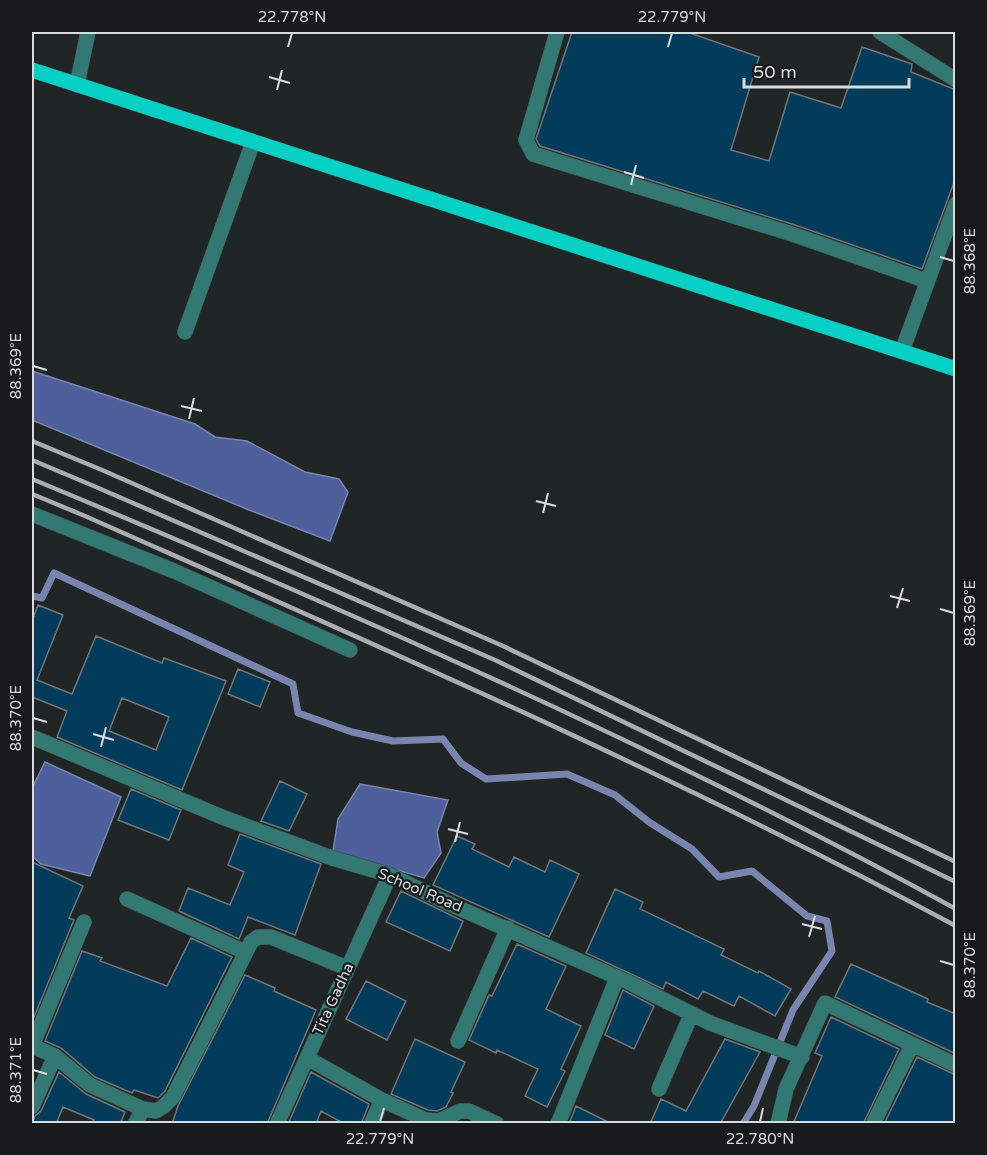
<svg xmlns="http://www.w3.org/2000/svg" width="987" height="1155" viewBox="0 0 987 1155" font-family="'Varela Round',sans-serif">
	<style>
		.water { fill: #4e609c; stroke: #7885af; stroke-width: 1.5 }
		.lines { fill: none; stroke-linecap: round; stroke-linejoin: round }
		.stream { stroke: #7885af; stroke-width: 7 }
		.building { fill: #033b5b; stroke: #717578; stroke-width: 1.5; fill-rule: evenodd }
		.minor-casing { stroke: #3e4243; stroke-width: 16 }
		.major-casing { stroke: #3e4243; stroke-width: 16 }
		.minor { stroke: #337973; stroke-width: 15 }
		.major { stroke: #05d0c4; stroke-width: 15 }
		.rail { stroke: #aaadae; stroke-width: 4.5 }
		.ticks { fill: none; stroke: #d9dbdc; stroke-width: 2 }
		.labels { text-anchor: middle; stroke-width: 4.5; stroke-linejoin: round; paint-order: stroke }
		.street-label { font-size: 15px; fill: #d9dbdc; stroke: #171b1c }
		.neatline { fill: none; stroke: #d9dbdc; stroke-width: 2 }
		.ticks-label { font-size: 15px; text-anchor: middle; fill: #d9dbdc }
	</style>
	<rect width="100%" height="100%" fill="#202526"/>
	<!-- water -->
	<path class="water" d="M 32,371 L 195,424 L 215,437 L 247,441 L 305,472 L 339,479 L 348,492 L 330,541 L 249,510 L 32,420 Z
		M 45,762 L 121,797 L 90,876 L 41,864 L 32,856 L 32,788 Z
		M 360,784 L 448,800 L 437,832 L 441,853 L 424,878 L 333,851 L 338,819 Z"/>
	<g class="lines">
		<!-- stream -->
		<path class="stream" d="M 32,596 L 42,598 L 54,573 L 293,684 L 298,713 L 352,732 L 393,741 L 443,739 L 461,763 L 486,779 L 567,774 L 615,795 L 649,822 L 692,849 L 719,877 L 752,871 L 807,916 L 827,921 L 832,951 L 793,1010 L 754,1106 L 743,1124"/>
	</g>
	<!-- building -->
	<path class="building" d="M 572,32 L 687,32 L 759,57 L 731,150 L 769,161 L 790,92 L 841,108 L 862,47 L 912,64 L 911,72 L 956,90 L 956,177 L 922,269 L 792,224 L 540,146 L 536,139 Z
		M 38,605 L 63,615 L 37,680 L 72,694 L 96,636 L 162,663 L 164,658 L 226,681 L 182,790 L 57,737 L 67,711 L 32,697 L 32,621 ZM 122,698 L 169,717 L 156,750 L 109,731 Z
		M 238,669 L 270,682 L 260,707 L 228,694 Z
		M 280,781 L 307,794 L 289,831 L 261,821 Z
		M 131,789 L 181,810 L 169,840 L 118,820 Z
		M 240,834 L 321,864 L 295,935 L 248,917 L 239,939 L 179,911 L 188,888 L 230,905 L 244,872 L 228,865 Z
		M 457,836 L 475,844 L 472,849 L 509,867 L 514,857 L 545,872 L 550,860 L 579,874 L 549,937 L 433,885 Z
		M 32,862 L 83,886 L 69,918 L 74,920 L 32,1022 Z
		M 615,889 L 643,902 L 640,909 L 724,949 L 721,955 L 758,973 L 759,971 L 791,989 L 775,1016 L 739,996 L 734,1006 L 703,991 L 698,999 L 666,982 L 663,989 L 586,953 Z
		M 401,891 L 463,921 L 450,951 L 386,922 Z
		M 191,938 L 232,957 L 165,1091 L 158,1098 L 134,1090 L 132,1093 L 95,1077 L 61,1048 L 45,1041 L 82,951 L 102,958 L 100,961 L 167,986 Z
		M 517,944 L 566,966 L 546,1009 L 581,1026 L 561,1069 L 565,1071 L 547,1107 L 525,1096 L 538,1069 L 497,1050 L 496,1053 L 469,1040 L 489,995 L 492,996 Z
		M 851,964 L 928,999 L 927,1002 L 956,1014 L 956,1054 L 835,997 Z
		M 245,975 L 275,988 L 274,991 L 316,1010 L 267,1124 L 172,1124 L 178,1106 Z
		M 366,981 L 406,1001 L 387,1040 L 346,1019 Z
		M 623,990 L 654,1006 L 634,1049 L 605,1035 Z
		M 831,1017 L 899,1049 L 863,1124 L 793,1124 L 822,1056 L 815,1053 Z
		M 415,1039 L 465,1062 L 451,1092 L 453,1093 L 446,1107 L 437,1111 L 428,1110 L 391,1094 Z
		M 725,1039 L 760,1052 L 720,1124 L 650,1124 L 661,1099 L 686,1111 Z
		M 917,1057 L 956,1075 L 956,1124 L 884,1124 Z
		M 59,1072 L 86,1094 L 125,1112 L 120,1124 L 92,1124 L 94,1120 L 63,1107 L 56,1124 L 32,1124 L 35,1116 L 41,1111 Z
		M 311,1072 L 369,1104 L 361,1124 L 345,1124 L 321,1111 L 316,1124 L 288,1124 Z
		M 576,1106 L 612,1124 L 569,1124 Z"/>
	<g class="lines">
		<defs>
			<path id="minor" d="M 557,32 L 526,140 L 533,154 L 789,233 L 927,281
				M 880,32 L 956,80
				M 77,85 L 88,32
				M 185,332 L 253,142
				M 902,351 L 956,204
				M 32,514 L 174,571 L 350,650
				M 32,737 L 222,817 L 332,858 L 390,875 L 454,906 L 628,982 L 710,1023 L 802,1057
				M 127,899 L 245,952
				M 458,1041 L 508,928
				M 32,1046 L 55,1056 L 90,1085 L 143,1109 L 156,1111 L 164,1106 L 173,1097 L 251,942 L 258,937 L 271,937 L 347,968
				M 32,1046 L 84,922
				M 307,1058 L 382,1100 L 371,1124
				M 659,1089 L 691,1015
				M 382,1100 L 426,1120 L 439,1121 L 460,1111 L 469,1111 L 497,1124
				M 32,1107 L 55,1056
				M 135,1124 L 143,1109
				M 277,1124 L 390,875
				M 558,1124 L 617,978
				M 778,1124 L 786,1089 L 825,1003 L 956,1065
				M 873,1124 L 912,1045"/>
			<path id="major" d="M 32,70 L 956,369"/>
		</defs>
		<!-- minor casing -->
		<use href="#minor" class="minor-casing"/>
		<!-- major casing -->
		<use href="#major" class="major-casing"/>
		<!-- minor -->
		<use href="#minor" class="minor"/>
		<!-- major -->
		<use href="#major" class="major"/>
		<!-- rail -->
		<path class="rail" d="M 32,441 L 102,470 L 503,646 L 956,862
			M 32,460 L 96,487 L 495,660 L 956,882
			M 32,479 C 345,609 657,746 956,909
			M 32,494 L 85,516 C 378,646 673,774 956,926"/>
	</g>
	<!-- ticks -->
	<path class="ticks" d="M 288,47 L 292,33M 668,47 L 672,33M 269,77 L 290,83M 277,90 L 282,70M 624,172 L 644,178M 631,185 L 636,165M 940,257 L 954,261M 33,366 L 47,370M 181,406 L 202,411M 189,419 L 194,398M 536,501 L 556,506M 543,513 L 548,493M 890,596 L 910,601M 897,608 L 903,588M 940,609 L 954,613M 33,718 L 47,722M 93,734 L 114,740M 101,747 L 106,727M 448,829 L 468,834M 455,842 L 460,822M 802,924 L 822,929M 809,937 L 815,916M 940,961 L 954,965M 33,1070 L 47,1074M 380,1122 L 384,1108M 760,1122 L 763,1108"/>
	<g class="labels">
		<!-- street labels -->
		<g class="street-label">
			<text transform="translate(420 890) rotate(23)" y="5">School Road</text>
			<text transform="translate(333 999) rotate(-65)" y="5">Tita Gadha</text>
		</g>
	</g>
	<!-- border -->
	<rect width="987" height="1155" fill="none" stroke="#171b1c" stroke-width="66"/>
	<!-- scale -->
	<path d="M744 78v9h165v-9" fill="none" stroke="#d9dbdc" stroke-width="3"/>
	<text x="753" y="78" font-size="18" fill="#d9dbdc" stroke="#171b1c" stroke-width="4.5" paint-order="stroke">50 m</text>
	<rect x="33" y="33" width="921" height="1089" class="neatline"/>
	<g class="ticks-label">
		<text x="292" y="22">22.778°N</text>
		<text x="672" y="22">22.779°N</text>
		<text transform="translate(970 261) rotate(-90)" y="5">88.368°E</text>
		<text transform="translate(16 366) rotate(-90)" y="5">88.369°E</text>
		<text transform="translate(970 613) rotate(-90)" y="5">88.369°E</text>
		<text transform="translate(16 718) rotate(-90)" y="5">88.370°E</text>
		<text transform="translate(970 965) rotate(-90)" y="5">88.370°E</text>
		<text transform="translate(16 1070) rotate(-90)" y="5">88.371°E</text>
		<text x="380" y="1144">22.779°N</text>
		<text x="760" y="1144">22.780°N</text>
	</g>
</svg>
